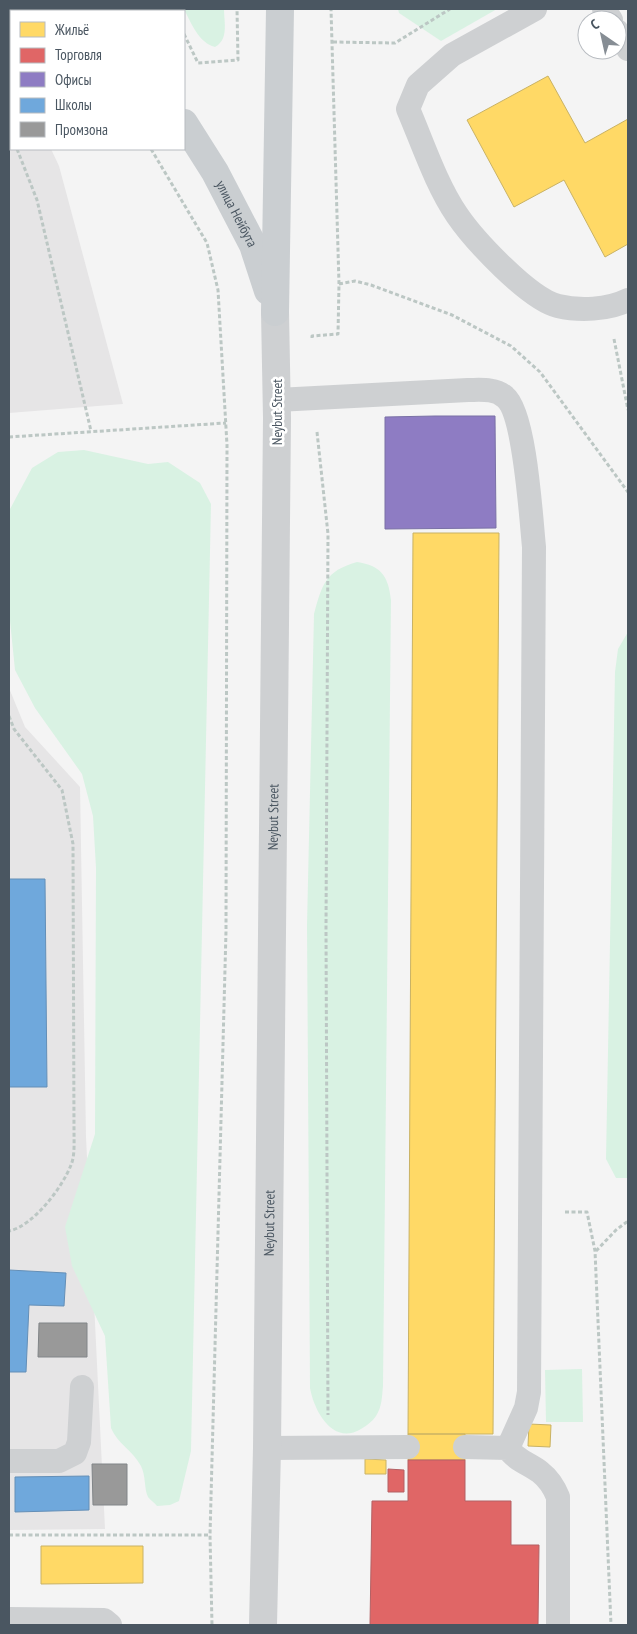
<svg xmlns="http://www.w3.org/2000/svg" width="637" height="1634" viewBox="0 0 637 1634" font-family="'PT Sans Narrow',sans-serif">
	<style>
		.education { fill: #e6e5e6 }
		.green { fill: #d9f2e3 }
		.homes { fill: #ffd966; stroke: #c9b264 }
		.shops { fill: #e06666; stroke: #b36164 }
		.offices { fill: #8e7cc3; stroke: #7a71a6 }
		.schools { fill: #6fa8dc; stroke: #648fb7 }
		.industry { fill: #999; stroke: #818588 }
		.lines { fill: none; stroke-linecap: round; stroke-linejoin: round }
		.path { stroke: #bcc7c4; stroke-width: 3; stroke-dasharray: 4 2.5; stroke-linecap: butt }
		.service { stroke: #ced0d2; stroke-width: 24 }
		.tertiary { stroke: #ced0d2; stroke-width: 28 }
		.primary { stroke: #caced1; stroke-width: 28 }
		.labels { text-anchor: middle; stroke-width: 5; stroke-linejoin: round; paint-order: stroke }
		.street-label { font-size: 14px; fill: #4a5661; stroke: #fff }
	</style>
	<rect width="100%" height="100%" fill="#f4f4f4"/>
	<!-- education -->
	<path class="education" d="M 9,64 L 11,69 L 11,149 L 51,149 L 59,166 L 123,404 L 9,413 Z
		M 9,688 L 25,727 L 80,787 L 86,1137 L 105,1529 L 9,1530 Z"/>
	<!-- green -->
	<path class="green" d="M 184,9 L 224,9 C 224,22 229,39 215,47 C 199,43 191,23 184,9 Z
		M 398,9 L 497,9 L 441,41 L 399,13 Z
		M 84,450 L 148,464 L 168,462 L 200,483 L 211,504 L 191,1451 L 179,1501 L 170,1505 L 157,1506 C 155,1503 150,1500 148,1497 C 144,1489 146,1476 141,1466 C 133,1451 117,1443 111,1428 L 105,1336 L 72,1266 L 65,1227 L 95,1134 L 96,868 L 93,816 L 82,774 L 35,708 L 15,670 L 9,611 L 9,511 L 32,468 L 58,452 Z
		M 357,562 C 381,566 388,575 391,600 L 383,1386 C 382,1396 382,1407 376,1416 C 373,1421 366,1426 361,1429 C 333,1446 314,1411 310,1388 L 307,926 L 314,614 C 322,585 325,571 357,562 Z
		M 628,632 L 628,1178 L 616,1178 L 606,1159 L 615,672 L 618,649 Z
		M 582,1369 L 583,1422 L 546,1422 L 545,1370 Z"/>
	<!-- homes -->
	<path class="homes" d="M 548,76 L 585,143 L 628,119 L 628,244 L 605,257 L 564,180 L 514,207 L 467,120 Z
		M 413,533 L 499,533 L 493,1434 L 408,1434 Z
		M 529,1424 L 551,1425 L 550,1447 L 528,1446 Z
		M 408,1434 L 465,1434 L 465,1460 L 408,1460 Z
		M 365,1459 L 386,1460 L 386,1474 L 365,1474 Z
		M 41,1546 L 143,1546 L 143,1583 L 41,1584 Z"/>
	<!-- shops -->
	<path class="shops" d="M 408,1460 L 465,1460 L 465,1501 L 511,1501 L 511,1545 L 539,1545 L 538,1625 L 370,1625 L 372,1501 L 408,1501 Z
		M 388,1469 L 404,1470 L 404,1492 L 388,1492 Z"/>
	<!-- offices -->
	<path class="offices" d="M 435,416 L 495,416 L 496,528 L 385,529 L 385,417 Z"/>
	<!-- schools -->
	<path class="schools" d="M 9,879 L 45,879 L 47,1087 L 9,1087 Z
		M 9,1270 L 66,1273 L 64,1306 L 29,1305 L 26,1372 L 9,1372 Z
		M 89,1476 L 89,1510 L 15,1512 L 15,1477 Z"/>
	<!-- industry -->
	<path class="industry" d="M 39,1323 L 87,1323 L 87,1357 L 38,1357 Z
		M 92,1464 L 127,1464 L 127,1505 L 93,1505 Z"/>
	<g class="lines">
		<!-- path -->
		<path class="path" d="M 74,9 L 75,11
			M 171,9 L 172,11
			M 184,34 L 198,63 L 238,60 L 237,9
			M 333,42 L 395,43 L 450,9
			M 9,130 L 11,136
			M 17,149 L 37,200 L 91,431
			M 151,149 L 207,243 L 218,290 L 227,445 L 226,931 L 210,1535 L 212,1625
			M 339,284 L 355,281 L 371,285 L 452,315 L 511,346 L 540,372 L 628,492
			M 312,338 L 312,336 L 338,334 L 339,284 L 331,9
			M 614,339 L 628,410
			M 317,432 L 328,534 L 326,929 L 328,1415
			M 9,437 L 226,423
			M 9,716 L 14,729 L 62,790 L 73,844 L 74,1131 C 74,1141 75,1156 71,1165 C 62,1188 33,1226 9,1231
			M 565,1212 L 587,1212 L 595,1251 L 611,1625
			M 596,1251 L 616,1230 L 628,1221
			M 9,1535 L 210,1535"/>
		<!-- service -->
		<path class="service" d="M 535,9 L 452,55 L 418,85 L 408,109 C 423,144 436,184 457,215 C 474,240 529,299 558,306 C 579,311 608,310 628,300
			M 604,9 L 611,20
			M 617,31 L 628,49
			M 277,400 L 468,390 C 480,390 495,388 505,397 C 525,413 531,518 534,547 L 529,1392 L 526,1408 L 508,1448 L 465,1447
			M 267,1448 L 408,1447
			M 508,1448 C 515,1460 530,1464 540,1472 C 549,1479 554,1487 558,1497 L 558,1625
			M 9,1461 L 59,1461 L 75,1453 L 79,1442 L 82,1387
			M 9,1619 L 104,1620 L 110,1625"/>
		<!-- tertiary -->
		<path class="tertiary" id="s1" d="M 263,1625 L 267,1448 L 277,418 L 275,312"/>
		<!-- primary -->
		<g class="primary">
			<path d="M 122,9 L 123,11"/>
			<path id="s2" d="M 184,123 L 215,172 L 253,245 L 268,291"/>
			<path d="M 275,312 L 280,9"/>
		</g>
	</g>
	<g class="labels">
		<!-- street labels -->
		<g class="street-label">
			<text dy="5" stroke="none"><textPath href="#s2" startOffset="105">улица Нейбута</textPath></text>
			<text transform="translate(277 412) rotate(-90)" y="5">Neybut Street</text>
			<text dy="5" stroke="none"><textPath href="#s1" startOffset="808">Neybut Street</textPath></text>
			<text dy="5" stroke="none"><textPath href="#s1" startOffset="402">Neybut Street</textPath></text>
		</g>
	</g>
	<!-- border -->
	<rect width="637" height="1634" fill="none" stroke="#4a5661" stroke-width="20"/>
	<!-- legend -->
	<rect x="10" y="10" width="175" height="140" fill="#ffffff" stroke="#b7bbc0"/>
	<rect x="20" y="22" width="25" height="15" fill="#ffd966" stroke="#b7bbc0"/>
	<text x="55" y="35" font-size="15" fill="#4a5661">Жильё</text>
	<rect x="20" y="48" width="25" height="15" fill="#e06666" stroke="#b7bbc0"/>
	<text x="55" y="60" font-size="15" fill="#4a5661">Торговля</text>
	<rect x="20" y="72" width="25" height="15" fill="#8e7cc3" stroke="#b7bbc0"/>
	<text x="55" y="85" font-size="15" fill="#4a5661">Офисы</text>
	<rect x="20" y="98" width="25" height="15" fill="#6fa8dc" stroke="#b7bbc0"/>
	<text x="55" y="110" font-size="15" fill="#4a5661">Школы</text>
	<rect x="20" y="122" width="25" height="15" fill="#999999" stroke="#b7bbc0"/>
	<text x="55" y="135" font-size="15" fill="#4a5661">Промзона</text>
	<!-- north arrow -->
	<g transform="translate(602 35) rotate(326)"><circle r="24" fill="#ffffff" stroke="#b7bbc0"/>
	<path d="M0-4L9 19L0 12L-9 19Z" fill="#868d94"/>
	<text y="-8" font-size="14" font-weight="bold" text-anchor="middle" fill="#4a5661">С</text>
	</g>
</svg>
